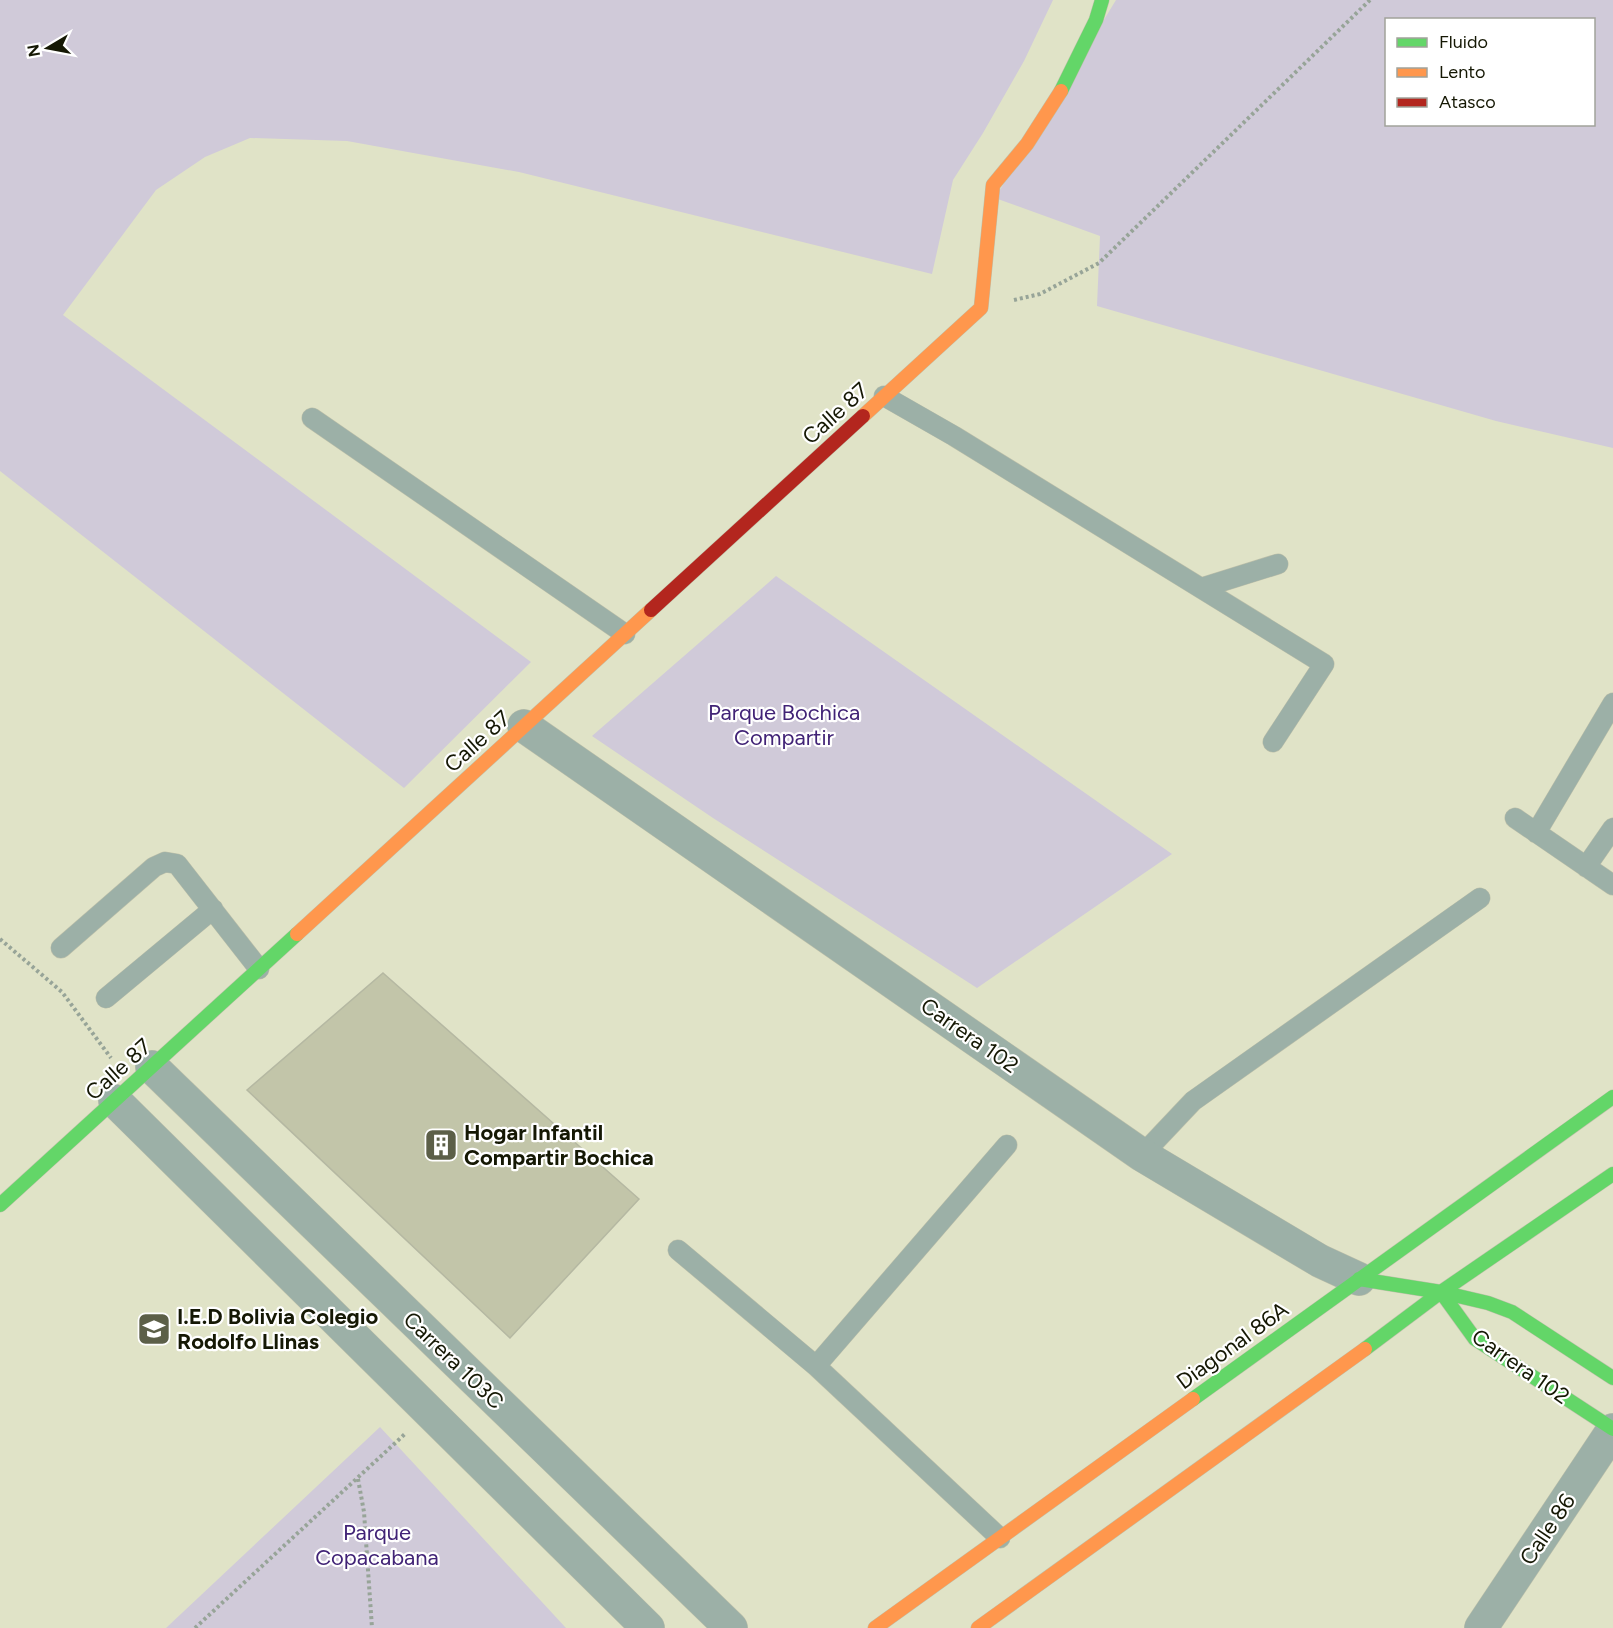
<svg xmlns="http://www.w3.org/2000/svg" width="1613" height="1628" viewBox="0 0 1613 1628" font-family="Figtree,sans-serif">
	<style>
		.green { fill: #d0cad9; fill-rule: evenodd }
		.building { fill: #c2c5a9; stroke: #b5b8a2; stroke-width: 1.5 }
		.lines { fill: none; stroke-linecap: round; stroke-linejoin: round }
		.lane-casing { stroke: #bec0aa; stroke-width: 21 }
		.street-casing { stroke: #bec0aa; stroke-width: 34 }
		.fast-casing { stroke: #bec0aa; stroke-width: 15 }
		.slow-casing { stroke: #bec0aa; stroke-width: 15 }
		.jam-casing { stroke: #bec0aa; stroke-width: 15 }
		.path { stroke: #97a498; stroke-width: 4; stroke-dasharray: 3 3; stroke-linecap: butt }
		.lane { stroke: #9cb0a7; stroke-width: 20 }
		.street { stroke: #9cb0a7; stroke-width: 33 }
		.fast { stroke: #63d668; stroke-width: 14 }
		.slow { stroke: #ff974d; stroke-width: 14 }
		.jam { stroke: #b3261e; stroke-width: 14 }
		.labels { text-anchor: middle; stroke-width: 4.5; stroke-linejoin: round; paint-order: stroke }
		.street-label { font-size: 22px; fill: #151804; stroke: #fff }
		.park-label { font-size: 22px; fill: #412376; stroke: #fff }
		.poi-label { font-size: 22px; font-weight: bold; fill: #151804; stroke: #fff; text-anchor: start }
	</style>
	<rect width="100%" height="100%" fill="#e0e3c7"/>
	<!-- green -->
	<path class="green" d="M 0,0 L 1053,0 L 1024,61 L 983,133 L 953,180 L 932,274 L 519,172 L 347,141 L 250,138 L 205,157 L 156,190 L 63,315 L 531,662 L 404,788 L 0,471 Z
		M 1116,0 L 1613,0 L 1613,448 L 1496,421 L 1097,306 L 1100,236 L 995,198 ZM 1386,20 L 1594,20 L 1594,124 L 1386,124 Z
		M 776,576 L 1172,854 L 977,988 L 713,818 L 592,736 Z
		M 380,1427 L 566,1628 L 166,1628 Z"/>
	<!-- building -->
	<path class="building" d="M 383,973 L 639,1199 L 510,1338 L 247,1090 Z"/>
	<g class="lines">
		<defs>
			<path id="lane" d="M 884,396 L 954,436 L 1324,664 L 1273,742
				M 312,418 L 625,634
				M 1201,588 L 1278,564
				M 1515,818 L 1613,885
				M 1536,833 L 1613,703
				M 1586,867 L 1613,828
				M 61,948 L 154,867 L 165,862 L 177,864 L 259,969
				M 106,998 L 213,909
				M 1142,1155 L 1193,1101 L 1480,898
				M 678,1250 L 816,1366 L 1000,1538
				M 816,1366 L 1007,1145"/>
			<path id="street" d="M 524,726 L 1142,1155 L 1320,1261 L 1359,1279
				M 152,1067 L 731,1628
				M 115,1101 L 648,1628
				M 1481,1628 L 1613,1430"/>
			<path id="fast" d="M 1061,91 L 1096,20 L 1102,0
				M 0,1205 L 297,934
				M 1359,1279 L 1441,1292 L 1488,1303 L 1512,1312 L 1613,1378
				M 1441,1292 L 1475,1339 L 1613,1429
				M 1365,1349 L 1441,1292 L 1613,1174
				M 1193,1399 L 1613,1097"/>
			<path id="slow" d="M 863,416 L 981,308 L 993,185 L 1027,144 L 1061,91
				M 297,934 L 651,610
				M 875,1628 L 1193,1399
				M 978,1628 L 1365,1349"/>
			<path id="jam" d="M 651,610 L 863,416"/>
		</defs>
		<!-- lane casing -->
		<use href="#lane" class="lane-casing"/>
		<!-- street casing -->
		<use href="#street" class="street-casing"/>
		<!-- fast casing -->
		<use href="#fast" class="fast-casing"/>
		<!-- slow casing -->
		<use href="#slow" class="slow-casing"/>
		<!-- jam casing -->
		<use href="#jam" class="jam-casing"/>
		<!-- path -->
		<path class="path" d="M 1014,300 L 1040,294 L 1099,263 L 1370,0
			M 0,939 L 62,992 L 111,1058
			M 358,1479 L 364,1512 L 372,1628
			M 195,1628 L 406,1433"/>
		<!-- lane -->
		<use href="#lane" class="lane"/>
		<!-- street -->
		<use href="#street" class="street"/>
		<!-- fast -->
		<use href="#fast" class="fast"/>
		<!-- slow -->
		<use href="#slow" class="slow"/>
		<!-- jam -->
		<use href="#jam" class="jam"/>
	</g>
	<!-- icons -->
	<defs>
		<symbol id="building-square" viewBox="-11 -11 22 22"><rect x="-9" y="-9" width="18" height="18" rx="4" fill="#5c5f48" stroke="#fff"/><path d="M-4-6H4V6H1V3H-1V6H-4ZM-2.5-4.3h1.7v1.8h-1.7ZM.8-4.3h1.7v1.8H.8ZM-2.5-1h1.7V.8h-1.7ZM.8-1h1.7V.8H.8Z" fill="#fff"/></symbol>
		<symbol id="school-square" viewBox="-11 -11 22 22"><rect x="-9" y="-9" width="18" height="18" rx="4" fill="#5c5f48" stroke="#fff"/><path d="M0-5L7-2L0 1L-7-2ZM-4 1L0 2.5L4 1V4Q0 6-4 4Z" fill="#fff"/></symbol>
	</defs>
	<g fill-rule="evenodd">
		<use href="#building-square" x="422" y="1126" width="38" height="38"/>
		<use href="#school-square" x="135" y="1310" width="38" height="38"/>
	</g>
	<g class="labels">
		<!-- street labels -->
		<g class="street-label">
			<text transform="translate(835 413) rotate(-42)" y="8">Calle 87</text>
			<text transform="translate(477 741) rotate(-42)" y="8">Calle 87</text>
			<text transform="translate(970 1035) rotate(35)" y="8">Carrera 102</text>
			<text transform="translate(118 1069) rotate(-42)" y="8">Calle 87</text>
			<text transform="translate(1232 1345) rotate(-36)" y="8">Diagonal 86A</text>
			<text transform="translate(454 1360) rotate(44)" y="8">Carrera 103C</text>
			<text transform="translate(1521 1366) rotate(35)" y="8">Carrera 102</text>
			<text transform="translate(1547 1529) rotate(-56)" y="8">Calle 86</text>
		</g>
		<!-- park labels -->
		<g class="park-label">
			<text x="784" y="720">Parque Bochica<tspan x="784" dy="25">Compartir</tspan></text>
			<text x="377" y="1540">Parque<tspan x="377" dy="25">Copacabana</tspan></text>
		</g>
		<!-- poi labels -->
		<g class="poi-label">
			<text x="464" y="1140">Hogar Infantil<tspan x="464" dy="25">Compartir Bochica</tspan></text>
			<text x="177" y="1324">I.E.D Bolivia Colegio<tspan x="177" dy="25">Rodolfo Llinas</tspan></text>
		</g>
	</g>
	<!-- legend -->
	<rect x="1385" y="18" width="210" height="108" fill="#ffffff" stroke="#a1a39b" stroke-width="1.5"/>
	<rect x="1397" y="38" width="30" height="9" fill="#63d668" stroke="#a1a39b" stroke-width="1.5"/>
	<text x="1439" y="48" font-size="18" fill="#151804">Fluido</text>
	<rect x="1397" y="68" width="30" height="9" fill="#ff974d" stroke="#a1a39b" stroke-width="1.5"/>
	<text x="1439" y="78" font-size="18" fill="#151804">Lento</text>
	<rect x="1397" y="98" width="30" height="9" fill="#b3261e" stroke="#a1a39b" stroke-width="1.5"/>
	<text x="1439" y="108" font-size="18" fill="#151804">Atasco</text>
	<!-- north arrow -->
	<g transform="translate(48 48) rotate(260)" stroke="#ffffff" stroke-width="4.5" paint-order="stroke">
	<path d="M0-4.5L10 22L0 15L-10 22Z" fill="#151804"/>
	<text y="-9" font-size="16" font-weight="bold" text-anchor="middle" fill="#151804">N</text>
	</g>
</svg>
